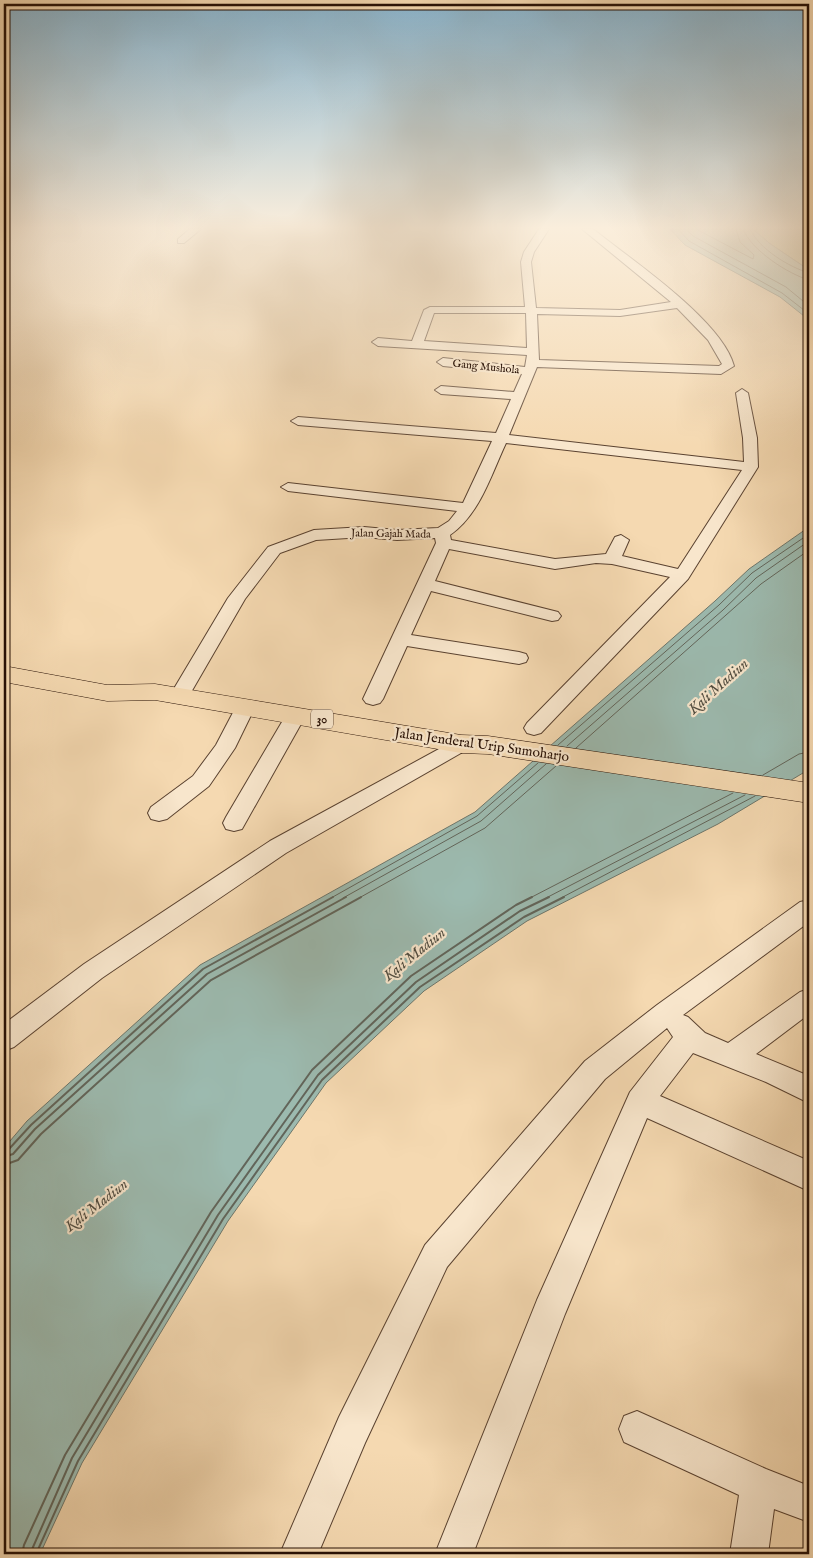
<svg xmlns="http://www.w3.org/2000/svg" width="813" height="1558" viewBox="0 0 813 1558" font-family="'IM FELL English',serif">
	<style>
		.green { fill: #bfbe89; stroke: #736747 }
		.water { fill: #9cbaaf; stroke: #6d766b }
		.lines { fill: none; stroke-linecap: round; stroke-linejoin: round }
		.shore-far1 { stroke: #62655a; stroke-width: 1 }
		.shore { stroke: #62655a; stroke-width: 2 }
		.minor-casing { stroke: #5a4230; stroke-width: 2 }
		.highway-casing { stroke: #271005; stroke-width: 1 }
		.minor { fill: #f8e6cc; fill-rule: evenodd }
		.highway { fill: #f5d9b1; fill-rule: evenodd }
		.labels { text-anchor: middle; stroke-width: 4.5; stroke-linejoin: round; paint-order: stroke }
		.far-street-label { font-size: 11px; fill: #271005; stroke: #f8e6cc }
		.shield { fill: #f8e6cc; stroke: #665041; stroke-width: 1 }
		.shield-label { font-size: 12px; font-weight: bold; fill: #271005 }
		.street-label { font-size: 14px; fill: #271005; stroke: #f8e6cc }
		.water-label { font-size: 15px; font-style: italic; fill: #504c40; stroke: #f8e6cc }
	</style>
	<rect width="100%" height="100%" fill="#f5d9b1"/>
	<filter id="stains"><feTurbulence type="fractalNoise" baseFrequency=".004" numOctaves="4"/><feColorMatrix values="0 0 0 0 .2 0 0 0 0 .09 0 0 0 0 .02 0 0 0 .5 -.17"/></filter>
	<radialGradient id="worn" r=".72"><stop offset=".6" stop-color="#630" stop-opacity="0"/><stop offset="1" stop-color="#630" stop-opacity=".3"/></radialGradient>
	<!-- green -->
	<path class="green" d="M 753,229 L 809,229 L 809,270 L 769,243 Z"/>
	<!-- water -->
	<path class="water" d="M 670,229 L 753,229 L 769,243 L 809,270 L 809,320 L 780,297 L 685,245 Z
		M 809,527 L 808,770 L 718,824 L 527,921 L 424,991 L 326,1083 L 228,1221 L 82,1463 L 40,1554 L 4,1554 L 4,1148 L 27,1121 L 200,965 L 475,812 L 715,601 L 749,569 Z"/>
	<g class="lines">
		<!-- shore-far1 -->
		<path class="shore-far1" d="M 678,229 L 689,241 L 782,293 L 809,314
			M 686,229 L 693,236 L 786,287 L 809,306
			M 696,229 L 753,259 L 754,255 L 740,242 L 736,229
			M 743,229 C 751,250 788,274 809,280
			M 750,229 C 759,249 789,267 809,273
			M 558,745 L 719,605 L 752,573 L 809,534
			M 567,746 L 723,610 L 756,578 L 809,541
			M 576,748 L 761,584 L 809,550
			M 763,775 L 799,754 L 809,752
			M 331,898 L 477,816 L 538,763
			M 343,898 L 481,821 L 546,764
			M 359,898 L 485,828 L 556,766
			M 530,898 L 733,793
			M 546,898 L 745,795
			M 561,898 L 755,796"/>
		<!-- shore -->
		<path class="shore" d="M 4,1151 L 9,1149 L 31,1125 L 203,969 L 333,897
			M 4,1157 L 13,1154 L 35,1129 L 207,974 L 346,897
			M 4,1165 L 18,1160 L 41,1134 L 211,980 L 361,897
			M 22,1554 L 24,1545 L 65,1455 L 211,1212 L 312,1070 L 411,976 L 516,905 L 532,897
			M 30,1554 L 72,1458 L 218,1215 L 318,1075 L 416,982 L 520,911 L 549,897
			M 36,1554 L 78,1461 L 223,1219 L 322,1080 L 420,987 L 524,917 L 564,897"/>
		<defs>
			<path id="minor" d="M 190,229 L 201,229 L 184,243 L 178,243 L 178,239 Z
				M 539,229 L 549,229 L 534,252 L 531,262 L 536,308 L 620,310 L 671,302 L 582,229 L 593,229 C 630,259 722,320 734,366 L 721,374 L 537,367 L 509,435 L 744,462 L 743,438 L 736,393 L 742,389 L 748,393 L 757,438 L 758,467 L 688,579 L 541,733 L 534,735 L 527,733 L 524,728 L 527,723 L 670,577 L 612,564 L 596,563 L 555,569 L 449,549 L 435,581 L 558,612 L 561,616 L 558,620 L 552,621 L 431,591 L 411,635 L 519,652 L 526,654 L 528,658 L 526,662 L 519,664 L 407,646 L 383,699 L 380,703 L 373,705 L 366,703 L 363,699 L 436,543 L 435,538 L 397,540 L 364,537 L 316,540 L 280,553 L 245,599 L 186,701 L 179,703 L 172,701 L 169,697 L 228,598 L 268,547 L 314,530 L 364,527 L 397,530 L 438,528 L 449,521 L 457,511 L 288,491 L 281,487 L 288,483 L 463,503 L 492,441 L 298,425 L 291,421 L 298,417 L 496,433 L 511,399 L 441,394 L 435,390 L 441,386 L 514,392 L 522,374 L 443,366 L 437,362 L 443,358 L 525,367 L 527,355 L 378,346 L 372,342 L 378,338 L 412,341 L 424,310 L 430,307 L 525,307 L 521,262 L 524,252 ZM 677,308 L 708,340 L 722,364 L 719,366 L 539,360 L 537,314 L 620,316 ZM 434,313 L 526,313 L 527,348 L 424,341 ZM 506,443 L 742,470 L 678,569 L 622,556 L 629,540 L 621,535 L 615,537 L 606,554 L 555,559 L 451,540 L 450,535 C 480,514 491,475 506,443 Z
				M 245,701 L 252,703 L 255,707 L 235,748 L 209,786 L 167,819 L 159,821 L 151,819 L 148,813 L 151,807 L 193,776 L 216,745 L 238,703 Z
				M 296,709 L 303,710 L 306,715 L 242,829 L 234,831 L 226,829 L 223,823 L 226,817 L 289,710 Z
				M 461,737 L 468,739 L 471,744 L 468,749 L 286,853 L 102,978 L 14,1047 L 4,1051 L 4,1024 L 84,964 L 270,841 Z
				M 809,900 L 809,922 L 683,1015 L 688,1017 L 705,1033 L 728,1043 L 800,992 L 809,989 L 809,1014 L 756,1054 L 809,1076 L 809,1103 L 766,1082 L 693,1053 L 660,1096 L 809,1161 L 809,1191 L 647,1118 L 565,1314 L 473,1554 L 435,1554 L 537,1300 L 630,1092 L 673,1037 L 667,1028 L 605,1079 L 447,1267 L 365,1443 L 318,1554 L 280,1554 L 339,1417 L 425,1245 L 585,1061 L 657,1005 L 800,902 Z
				M 637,1411 L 766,1469 L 809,1486 L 809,1522 L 774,1509 L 768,1554 L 730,1554 L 739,1495 L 624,1442 L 619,1429 L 624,1416 Z"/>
			<path id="highway" d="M 4,666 L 107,685 L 155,684 L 461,735 L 488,736 L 809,783 L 809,803 L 488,754 L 461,753 L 155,700 L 107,701 L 4,682 Z"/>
		</defs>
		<!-- minor casing -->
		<use href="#minor" class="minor-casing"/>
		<!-- highway casing -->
		<use href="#highway" class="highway-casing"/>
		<!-- minor -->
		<use href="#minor" class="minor"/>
		<!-- highway -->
		<use href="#highway" class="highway"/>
	</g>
	<!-- sky -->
	<linearGradient id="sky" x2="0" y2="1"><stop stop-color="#89b6d1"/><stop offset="0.51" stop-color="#faeedc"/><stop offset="1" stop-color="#faeedc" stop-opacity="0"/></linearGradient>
	<rect width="813" height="447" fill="url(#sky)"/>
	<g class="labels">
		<!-- far-street labels -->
		<g class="far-street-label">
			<text transform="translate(486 366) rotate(6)" y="4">Gang Mushola</text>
			<text transform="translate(391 533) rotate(1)" y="4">Jalan Gajah Mada</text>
		</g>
		<!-- shield labels -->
		<rect class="shield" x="311" y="709.5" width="22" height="19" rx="4"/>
		<g class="shield-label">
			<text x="322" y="723">30</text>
		</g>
		<!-- street labels -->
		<g class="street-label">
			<text transform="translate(482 744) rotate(8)" y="5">Jalan Jenderal Urip Sumoharjo</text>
		</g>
		<!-- water labels -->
		<g class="water-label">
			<text transform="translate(718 686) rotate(-42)" y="5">Kali Madiun</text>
			<text transform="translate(414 954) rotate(-39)" y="5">Kali Madiun</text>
			<text transform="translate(96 1205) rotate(-38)" y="5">Kali Madiun</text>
		</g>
	</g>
	<!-- margin -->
	<rect width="813" height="1558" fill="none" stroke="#f5d9b1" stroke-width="20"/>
	<rect x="5" y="5" width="803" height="1548" fill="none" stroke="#271005" stroke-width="2.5"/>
	<rect x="10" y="10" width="793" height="1538" fill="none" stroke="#271005"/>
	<rect width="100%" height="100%" filter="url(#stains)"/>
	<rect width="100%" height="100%" fill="url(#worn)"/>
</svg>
